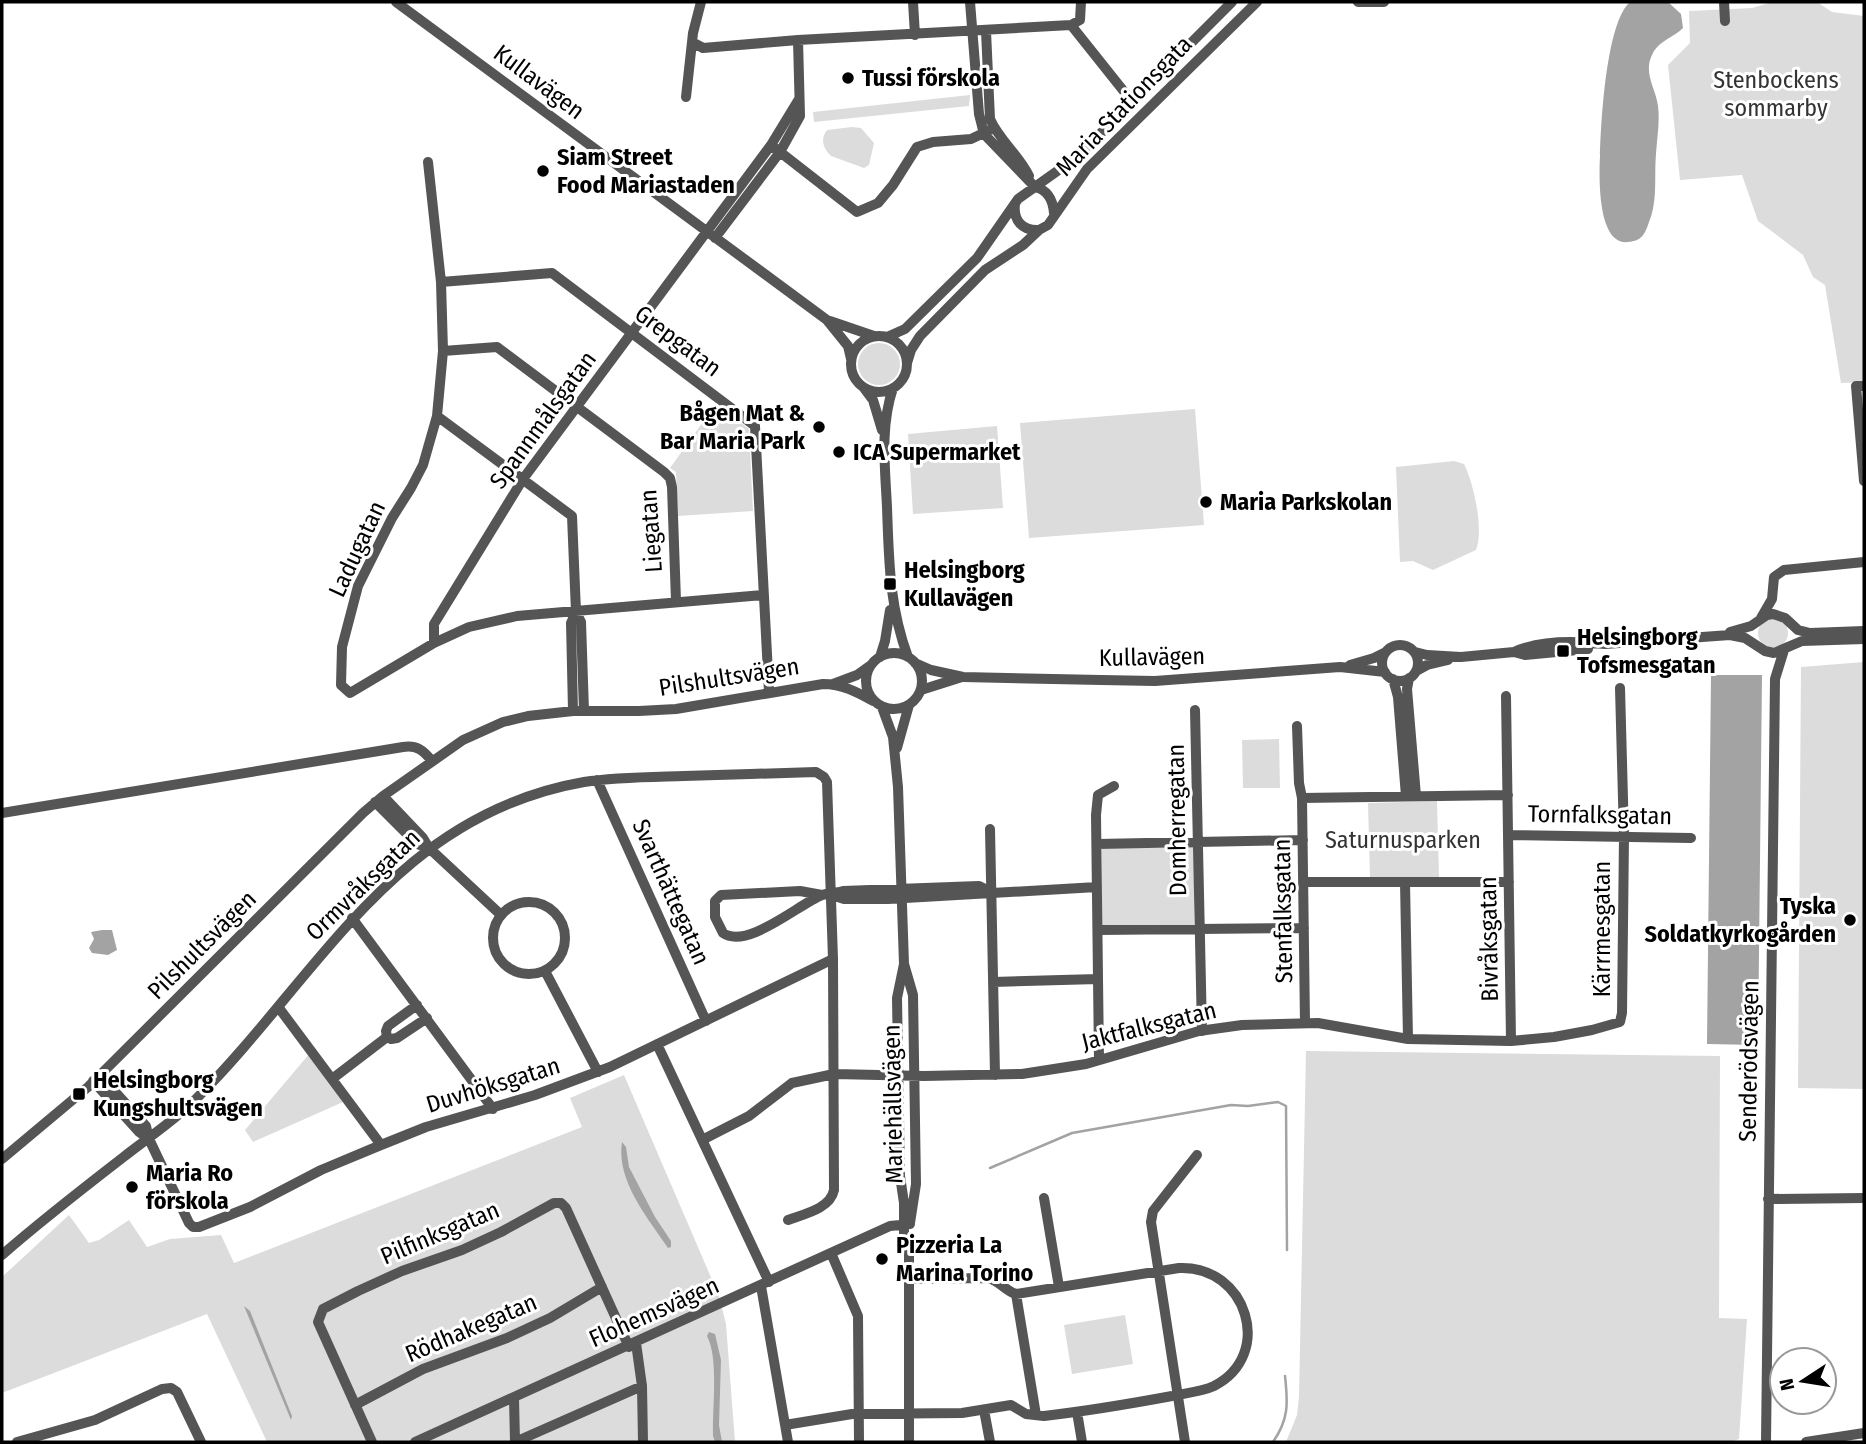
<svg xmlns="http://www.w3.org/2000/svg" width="1866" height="1444" viewBox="0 0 1866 1444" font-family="'Fira Sans Condensed',sans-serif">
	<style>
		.green { fill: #dcdcdc }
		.water { fill: #a3a3a3 }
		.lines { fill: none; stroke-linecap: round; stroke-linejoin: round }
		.stream { stroke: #a3a3a3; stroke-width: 2.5 }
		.minor { stroke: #555; stroke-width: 10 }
		.poi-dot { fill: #000; stroke: #fff; stroke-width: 2.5 }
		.labels { text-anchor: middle; stroke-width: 6; stroke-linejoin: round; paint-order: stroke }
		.poi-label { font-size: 24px; font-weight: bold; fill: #000; stroke: #fff; text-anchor: start }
		.park-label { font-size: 24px; fill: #333; stroke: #fff }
		.street-label { font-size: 24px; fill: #000; stroke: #fff }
	</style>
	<rect width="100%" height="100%" fill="#fff"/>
	<!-- green -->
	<path class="green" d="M 1773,2 L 1817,2 L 1832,12 L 1864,16 L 1864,382 L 1841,383 L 1825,285 L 1813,277 L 1803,255 L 1758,221 L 1742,175 L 1680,180 L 1668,65 L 1690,43 L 1689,11 L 1752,8 Z
		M 970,95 L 969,106 L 814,122 L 813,112 Z
		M 852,127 L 861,128 L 874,143 L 869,165 L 864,168 L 831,156 C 823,148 820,139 827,130 Z
		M858 364a21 21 0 1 1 42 0a21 21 0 1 1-42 0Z
		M 716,404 L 749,429 L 753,511 L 678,516 L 676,472 L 670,468 Z
		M 1195,409 L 1204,525 L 1029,538 L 1020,423 Z
		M 997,426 L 1003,508 L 913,514 L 908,434 Z
		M 1454,461 L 1464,464 C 1474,484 1484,530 1476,550 L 1433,570 L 1413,561 L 1400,562 L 1396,467 Z
		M1758 633a15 15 0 1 1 30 0a15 15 0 1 1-30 0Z
		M 1864,662 L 1864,1089 L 1798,1088 L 1801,667 Z
		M 1279,739 L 1280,788 L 1243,788 L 1242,740 Z
		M 1437,801 L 1439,877 L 1370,878 L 1368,803 Z
		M 1102,848 L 1194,848 L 1194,925 L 1102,925 Z
		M 1306,1051 L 1720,1056 L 1719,1318 L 1747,1319 L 1739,1439 L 1731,1442 L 1286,1442 L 1297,1415 L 1299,1397 Z
		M 310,1053 L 343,1102 L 253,1142 L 245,1130 Z
		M 624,1075 L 719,1296 L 726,1324 L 735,1442 L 267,1442 L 207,1314 L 2,1393 L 2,1277 L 69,1215 L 89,1243 L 99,1240 L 129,1220 L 147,1247 L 170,1239 L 221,1235 L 234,1263 L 582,1127 L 570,1098 Z
		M 1125,1315 L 1133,1364 L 1072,1374 L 1064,1325 Z"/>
	<!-- water -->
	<path class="water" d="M 1630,2 L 1668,2 L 1681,14 L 1683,28 C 1673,38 1658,41 1652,55 C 1643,73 1656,89 1658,106 C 1660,122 1657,138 1656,154 C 1654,176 1658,201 1649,222 C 1645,234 1642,241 1628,242 C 1597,246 1599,175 1600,156 C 1601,122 1606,23 1630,2 Z
		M 1711,675 L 1762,675 L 1758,1045 L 1707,1044 Z
		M 102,930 L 112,930 L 117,950 L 108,955 L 92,953 L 89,948 L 94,939 L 91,932 Z
		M 622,1142 L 626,1147 L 629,1167 L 655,1217 L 671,1241 L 671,1247 L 668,1248 C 648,1218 616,1181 622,1142 Z
		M 244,1306 L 250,1311 L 292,1416 L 291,1420 Z
		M 709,1332 L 715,1334 L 721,1360 L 719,1425 L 722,1442 L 715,1442 L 713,1436 C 712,1408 719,1359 707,1336 Z"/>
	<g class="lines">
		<!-- stream -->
		<path class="stream" d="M 990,1168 L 1072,1133 L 1231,1105 L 1248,1106 L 1278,1102 L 1286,1106 L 1287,1250
			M 1273,1442 C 1289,1419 1288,1403 1285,1376"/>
		<!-- minor -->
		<path class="minor" d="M 396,2 L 827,320 L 848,346 L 851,359
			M 913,2 L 915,35
			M 970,2 L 979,114 L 984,134 L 1035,187 C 1048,190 1053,201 1054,213
			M 1358,2 L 1384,2
			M 1724,2 L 1725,21
			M 1071,25 L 1126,94
			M 986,31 L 990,119 C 999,140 1019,155 1029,176
			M 692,42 L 703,48 L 798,40 L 1071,25 L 1080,20 L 1081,2
			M 686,97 L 693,33 L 701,2
			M 771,145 L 857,212 L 878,203 L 893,185 L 917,147 L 933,142 L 971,139 L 994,128
			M 428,162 L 441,282 L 443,351 L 437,416 L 423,465 L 411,488 L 392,518 L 358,586 L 342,647 L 341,685 L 350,693 L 434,643 L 469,627 L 517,616 L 763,595
			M 1015,204 C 1013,220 1022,231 1039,230
			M 715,238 L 780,152 L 800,116 L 798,40
			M 441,282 L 552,273 L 755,426 L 769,692
			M 830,321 L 874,336
			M851 364a28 28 0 1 1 56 0a28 28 0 1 1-56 0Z
			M 887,337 L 905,329 L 977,258 L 1018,199 L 1077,157 L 1232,2
			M 443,351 L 497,347 L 664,472 L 670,478 L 672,487 L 676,601
			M 907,363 L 911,350 L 920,336 L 985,270 L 1023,245 L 1039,230 L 1048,225 L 1087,169 L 1257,2
			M 1864,386 L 1856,386 L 1864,481
			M 864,388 L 873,400 L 882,430
			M 893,388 C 880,427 885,466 887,507 C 889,560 889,606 908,657
			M 437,416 L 572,516 L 576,612 L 581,622 L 584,711
			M 1761,618 L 1772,599 L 1774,577 L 1784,570 L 1864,562
			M 1730,632 L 1751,626 L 1767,615 L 1773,614 L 1785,618 L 1798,630 L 1810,633 L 1864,631
			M 434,643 L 434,624 L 523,479 L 771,145 L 799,99
			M1382 663a18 18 0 1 1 36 0a18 18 0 1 1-36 0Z
			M 1415,652 L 1427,655 L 1461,657 L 1514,652 L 1525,655 L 1588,649
			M 1514,652 C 1540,640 1577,641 1605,644 L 1730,635 L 1745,638 L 1765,651 L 1774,653 L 1802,641 L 1864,639
			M866 681a28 28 0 1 1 56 0a28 28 0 1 1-56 0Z
			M 880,657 L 885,641 L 890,610
			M 915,663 L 931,670 L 963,677 L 1101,680 L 1155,681 L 1340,667 L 1385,672
			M 1350,665 L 1374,658 L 1386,652
			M 1416,671 L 1427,665 L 1448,660
			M 1409,678 L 1407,689 L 1416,796
			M 1393,679 L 1398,697 L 1406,796
			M 833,684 L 857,675 L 871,665
			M 921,690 L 962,677
			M 1506,696 L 1511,1041
			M 882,707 L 893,737 L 898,787 L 904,964 L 897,998 L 900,1176 L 904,1203 L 904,1233 L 908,1243
			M 1195,710 L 1202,1031
			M 573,711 L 571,623 L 576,612
			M 1297,726 L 1299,783 L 1302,798 L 1305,1023
			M 897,748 L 909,705
			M 597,780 L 706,1021
			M 383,796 L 423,838 L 429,848 L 501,915
			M 1302,798 L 1508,795
			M 375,802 L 417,844 L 429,848
			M 2,813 L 403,747 C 417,745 423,750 432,761
			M 990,829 L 995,1075
			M 1508,835 L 1691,838
			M 1097,844 L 1303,840
			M 1303,882 L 1509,882
			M 1405,882 L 1408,1039
			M 822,895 L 800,891 L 721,895 L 715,901 L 715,917 L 723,933 C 747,950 799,904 822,895 C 828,893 836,893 843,891 L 979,886 L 991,892
			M 831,895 L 844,899 L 888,899 L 1097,887
			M493 938a36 36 0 1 1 72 0a36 36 0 1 1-72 0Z
			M 352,918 L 493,1109
			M 1098,930 L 1304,928
			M 904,964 L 913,995 L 916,1184 L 910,1223
			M 545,971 L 598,1072
			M 993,982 L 1098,979
			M 417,1005 L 388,1026 L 386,1031 L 387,1037 L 391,1039 L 397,1038 L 427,1018
			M 279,1008 L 381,1145
			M 657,1044 L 769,1282
			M 1099,1060 L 1096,815 L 1098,795 L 1114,786
			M 332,1079 L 387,1037
			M 93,1081 L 139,1132 L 149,1139
			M 702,1140 L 749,1116 L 792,1083 L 834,1074 L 924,1076 L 1022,1074 L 1086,1064 L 1199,1031 L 1242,1025 L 1318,1023 L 1408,1039 L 1511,1041 L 1554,1037 L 1592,1030 L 1620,1022 L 1622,1013 L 1624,836 L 1620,688
			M 2,1159 L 88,1087 L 363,813 L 383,796 L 463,740 L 503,722 L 528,716 L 573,711 L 639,711 L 676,709 L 823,684 C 842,684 857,692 873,701
			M 1044,1198 L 1059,1287
			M 1768,1199 L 1864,1198
			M 788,1220 C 804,1214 830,1209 834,1190 L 833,959
			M 909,1239 L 909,1442
			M 831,1253 L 858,1316 L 859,1442
			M 2,1255 C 43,1219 86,1186 130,1152 C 152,1135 176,1119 196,1099 C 319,976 394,815 584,782 C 616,777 651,777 684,776 C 728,775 772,773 816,772 L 824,777 L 827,782 L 833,959 L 610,1067 L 535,1095 L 426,1127 L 381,1145 L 321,1170 L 250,1207 L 199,1227 L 193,1227 L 189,1223 L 149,1139 L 146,1126 L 100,1075
			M 761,1286 L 788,1442
			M 1016,1294 L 1036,1415
			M 636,1343 L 642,1386 L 643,1442
			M 514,1398 L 515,1442
			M 355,1405 L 423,1369 L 507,1338 L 550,1318 L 602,1287
			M 984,1410 L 990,1442
			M 1077,1412 L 1082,1442
			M 785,1425 L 852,1414 L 962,1413 L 1011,1405 L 1026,1414 L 1044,1416 C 1087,1411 1129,1404 1172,1396 C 1185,1393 1201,1392 1214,1386 C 1275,1355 1247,1265 1179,1268 L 1016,1294 C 1005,1291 999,1280 988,1278 L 909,1279
			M 17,1442 L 95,1420 L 162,1389 L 171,1388 L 177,1392 L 201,1442
			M 372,1442 L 318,1322 L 323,1309 L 358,1291 L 402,1271 L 462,1250 L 501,1232 L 554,1203 L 561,1203 L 566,1208 L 629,1347
			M 415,1442 L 890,1226 L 910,1224
			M 515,1442 L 642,1386
			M 1185,1442 L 1151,1222 L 1153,1211 L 1197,1155
			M 1766,1442 L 1775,679 L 1784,650
			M 1806,1442 L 1864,1433"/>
	</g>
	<!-- markers -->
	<g class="poi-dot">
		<circle cx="848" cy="78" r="7"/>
		<circle cx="543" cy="171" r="7"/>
		<circle cx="819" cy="427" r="7"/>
		<circle cx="839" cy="452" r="7"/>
		<circle cx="1206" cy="502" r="7"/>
		<rect x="883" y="577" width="14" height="14" rx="3.5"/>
		<rect x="1556" y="644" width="14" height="14" rx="3.5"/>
		<circle cx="1850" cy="920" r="7"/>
		<rect x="72" y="1087" width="14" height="14" rx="3.5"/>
		<circle cx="132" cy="1187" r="7"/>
		<circle cx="882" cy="1259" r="7"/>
	</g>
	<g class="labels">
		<!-- poi labels -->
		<g class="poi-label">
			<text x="862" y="86">Tussi förskola</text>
			<text x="557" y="165">Siam Street<tspan x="557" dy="28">Food Mariastaden</tspan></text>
			<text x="805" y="421" text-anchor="end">Bågen Mat &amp;<tspan x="805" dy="28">Bar Maria Park</tspan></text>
			<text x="853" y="460">ICA Supermarket</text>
			<text x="1220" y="510">Maria Parkskolan</text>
			<text x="904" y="578">Helsingborg<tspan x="904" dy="28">Kullavägen</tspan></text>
			<text x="1577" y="645">Helsingborg<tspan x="1577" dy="28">Tofsmesgatan</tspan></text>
			<text x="1836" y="914" text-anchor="end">Tyska<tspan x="1836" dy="28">Soldatkyrkogården</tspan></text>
			<text x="93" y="1088">Helsingborg<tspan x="93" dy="28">Kungshultsvägen</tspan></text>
			<text x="146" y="1181">Maria Ro<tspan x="146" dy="28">förskola</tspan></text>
			<text x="896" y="1253">Pizzeria La<tspan x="896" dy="28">Marina Torino</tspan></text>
		</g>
		<!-- park labels -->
		<g class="park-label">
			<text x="1776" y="88">Stenbockens<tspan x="1776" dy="28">sommarby</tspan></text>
			<text x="1403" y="848">Saturnusparken</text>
		</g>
		<!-- street labels -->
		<g class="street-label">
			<text transform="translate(539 82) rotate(37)" y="8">Kullavägen</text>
			<text transform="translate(1124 106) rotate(-46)" y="8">Maria Stationsgata</text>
			<text transform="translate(678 341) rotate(37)" y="8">Grepgatan</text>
			<text transform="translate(543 420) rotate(-54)" y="8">Spannmålsgatan</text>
			<text transform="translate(651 531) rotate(-94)" y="8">Liegatan</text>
			<text transform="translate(357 549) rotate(-65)" y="8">Ladugatan</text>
			<text transform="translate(1152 657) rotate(-1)" y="8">Kullavägen</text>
			<text transform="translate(729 677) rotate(-9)" y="8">Pilshultsvägen</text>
			<text transform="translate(1600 815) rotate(1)" y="8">Tornfalksgatan</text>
			<text transform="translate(1177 820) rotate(-91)" y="8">Domherregatan</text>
			<text transform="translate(363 885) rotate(-44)" y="8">Ormvråksgatan</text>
			<text transform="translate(671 892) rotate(66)" y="8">Svarthättegatan</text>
			<text transform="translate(1283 911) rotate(-91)" y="8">Stenfalksgatan</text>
			<text transform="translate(1602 929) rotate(-90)" y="8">Kärrmesgatan</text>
			<text transform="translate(1489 939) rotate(-91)" y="8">Bivråksgatan</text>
			<text transform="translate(202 945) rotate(-45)" y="8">Pilshultsvägen</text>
			<text transform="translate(1149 1026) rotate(-14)" y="8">Jaktfalksgatan</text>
			<text transform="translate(1749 1061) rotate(-89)" y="8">Senderödsvägen</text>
			<text transform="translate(493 1085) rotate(-17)" y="8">Duvhöksgatan</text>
			<text transform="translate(893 1104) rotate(-91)" y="8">Mariehällsvägen</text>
			<text transform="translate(440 1233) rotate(-23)" y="8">Pilfinksgatan</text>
			<text transform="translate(654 1312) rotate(-24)" y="8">Flohemsvägen</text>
			<text transform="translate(471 1328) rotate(-23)" y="8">Rödhakegatan</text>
		</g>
	</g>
	<!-- border -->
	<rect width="1866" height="1444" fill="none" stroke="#000000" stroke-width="7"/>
	<!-- north arrow -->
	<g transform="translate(1803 1381) rotate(258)"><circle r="33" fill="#ffffff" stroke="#999999" stroke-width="2"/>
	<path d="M0-5L12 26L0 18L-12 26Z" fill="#000000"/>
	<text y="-10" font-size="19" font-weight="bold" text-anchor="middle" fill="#000000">N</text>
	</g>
</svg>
